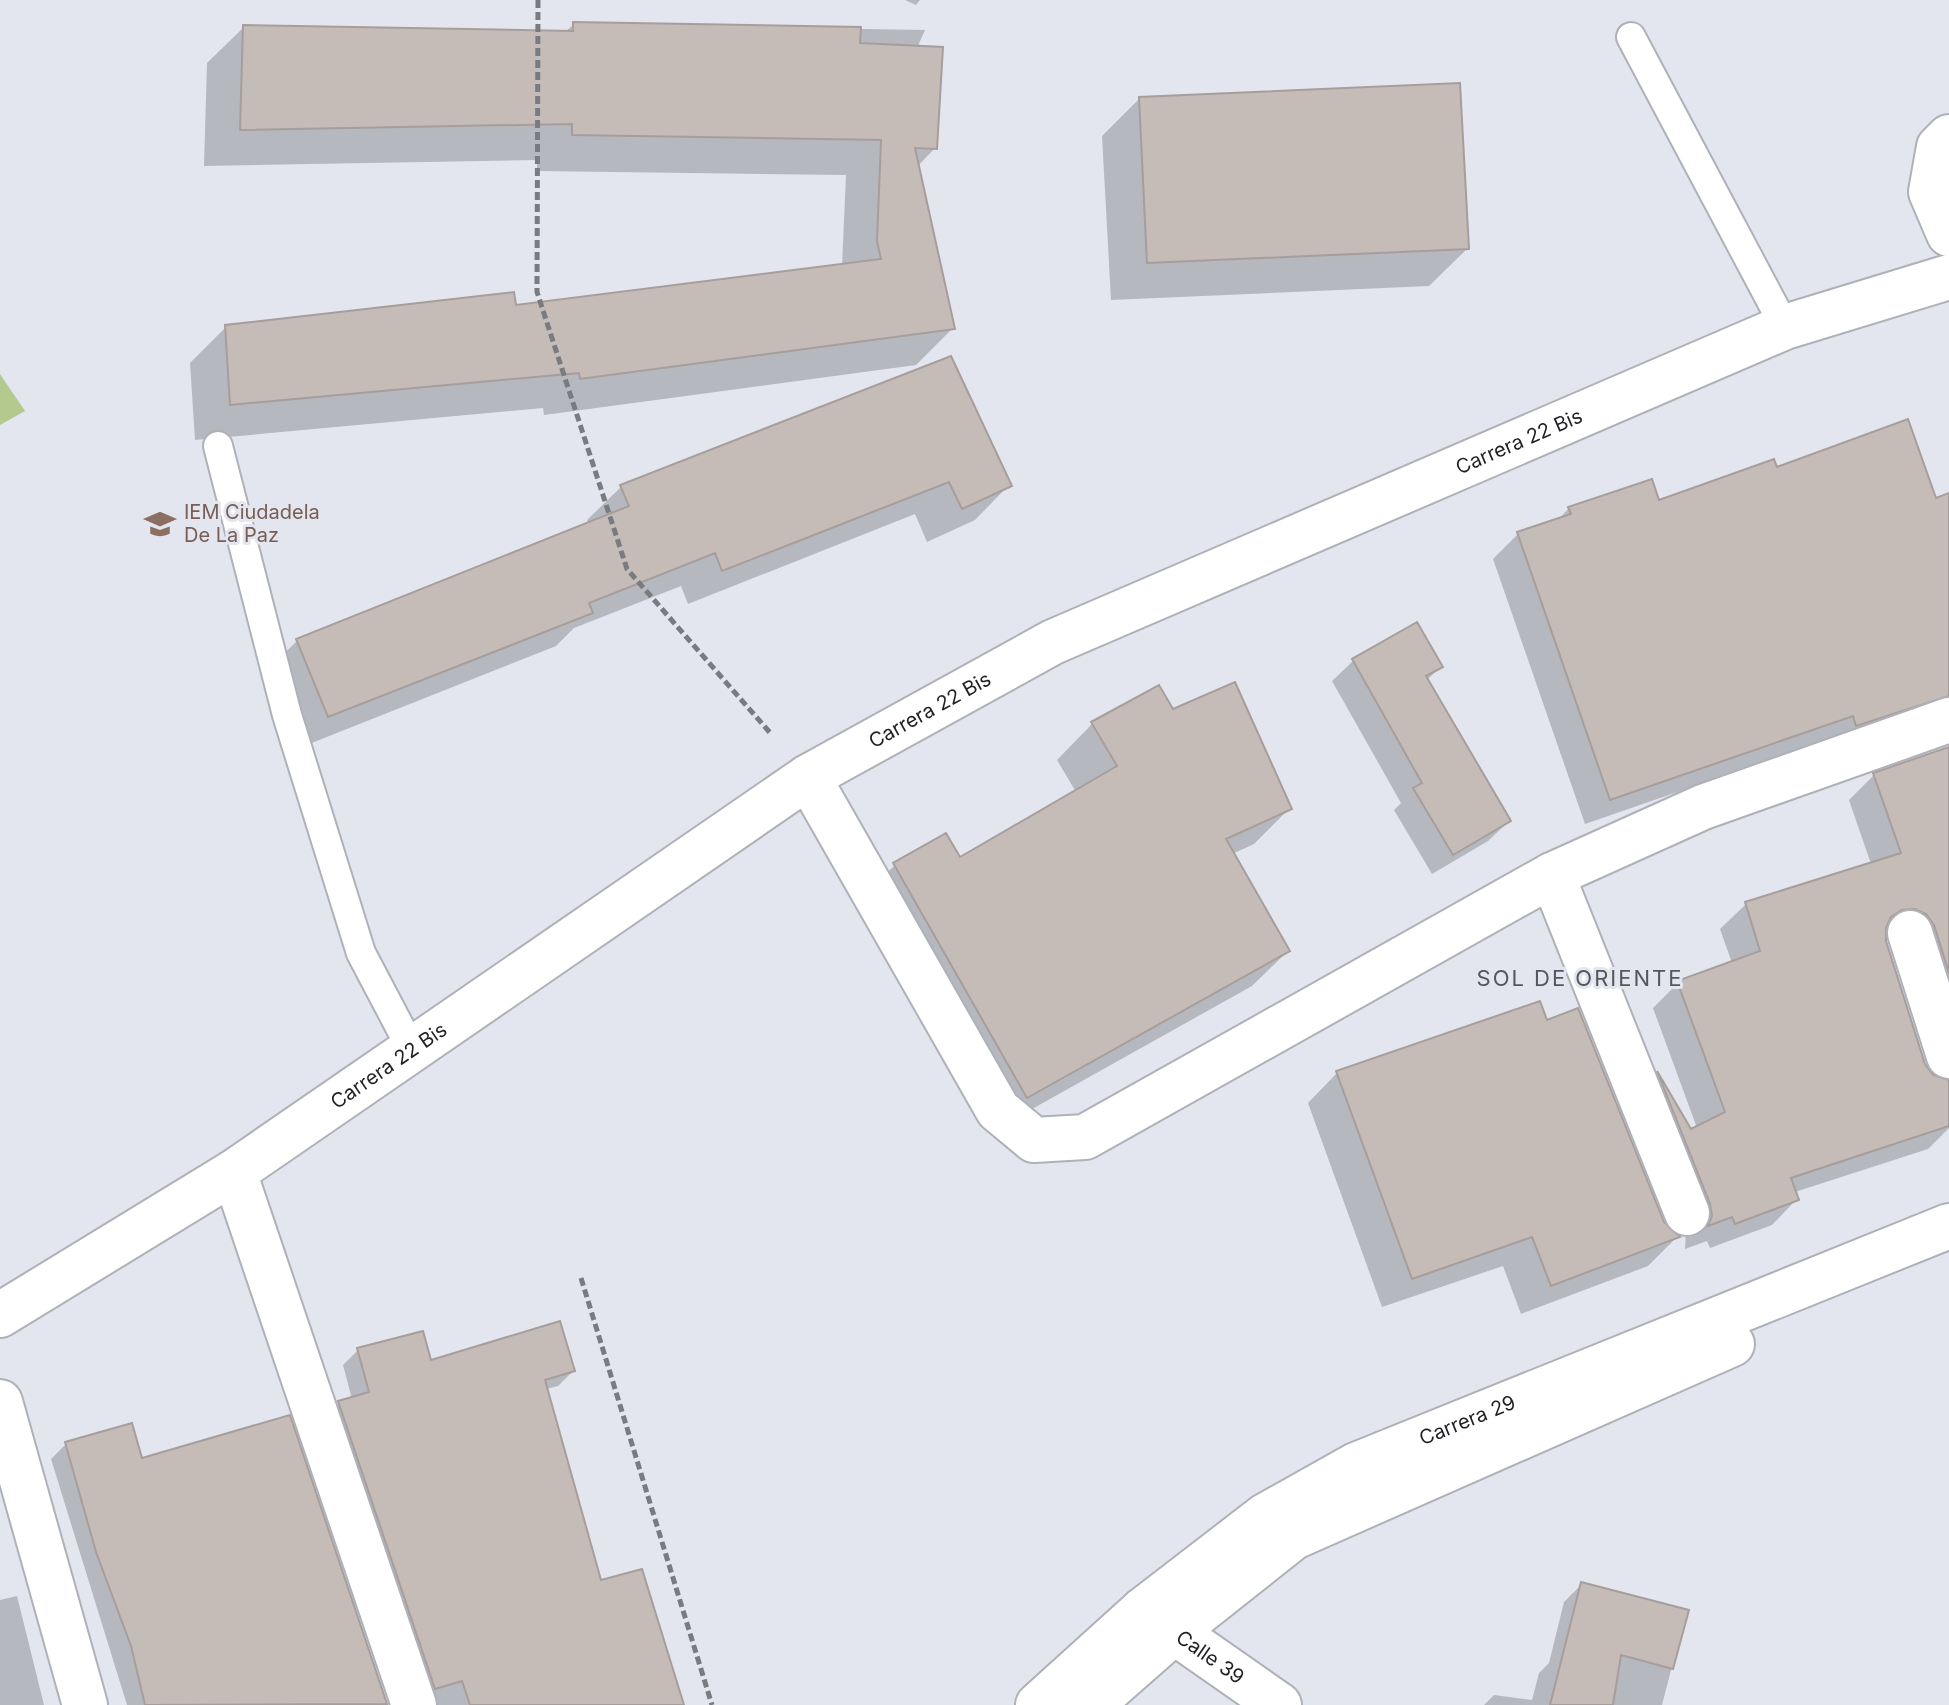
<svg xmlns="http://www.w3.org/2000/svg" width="1949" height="1705" viewBox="0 0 1949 1705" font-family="Inter,sans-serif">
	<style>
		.green { fill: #b3c98d }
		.shadow { fill: #0003; fill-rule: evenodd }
		.building { fill: #c5bcb8; stroke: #a79e9b; stroke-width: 2 }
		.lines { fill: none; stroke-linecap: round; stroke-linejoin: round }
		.service-casing { stroke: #afb1b9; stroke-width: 32 }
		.minor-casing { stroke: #afb1b9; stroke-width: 48 }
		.tertiary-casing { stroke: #afb1b9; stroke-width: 48 }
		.path { stroke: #797b80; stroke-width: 5; stroke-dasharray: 8 4; stroke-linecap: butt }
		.service { stroke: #fff; stroke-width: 28 }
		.minor { stroke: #fff; stroke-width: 44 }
		.tertiary { stroke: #fff; stroke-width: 44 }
		.labels { text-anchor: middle; stroke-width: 6; stroke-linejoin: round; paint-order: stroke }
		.street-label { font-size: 20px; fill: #1f2023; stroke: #e3e6ee }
		.education-label { font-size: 20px; fill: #785e54; stroke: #e3e6ee; text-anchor: start }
		.neighbourhood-label { font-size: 22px; letter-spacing: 2px; fill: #55575e; stroke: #e3e6ee }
	</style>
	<rect width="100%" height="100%" fill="#e3e6ee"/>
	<!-- green -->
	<path class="green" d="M 0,374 L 25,411 L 0,425 Z"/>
	<!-- shadow -->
	<path class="shadow" d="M 905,0 L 920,0 L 916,5 Z
		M 574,24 L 925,30 L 917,48 L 935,148 L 917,167 L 952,329 L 916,365 L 544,415 L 543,408 L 195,440 L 190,363 L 226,327 L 514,307 L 842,266 L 846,175 L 537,171 L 537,160 L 204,166 L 207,63 L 244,27 L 565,32 Z
		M 1139,99 L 1467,249 L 1429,286 L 1111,300 L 1102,136 Z
		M 950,358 L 1009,485 L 975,520 L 927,542 L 915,514 L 688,604 L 681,586 L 574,628 L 556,646 L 294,750 L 263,674 L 298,640 L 589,524 L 587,520 L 622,486 Z
		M 1776,469 L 1935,501 L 1949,495 L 1949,1128 L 1928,1149 L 1795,1192 L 1797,1199 L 1772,1225 L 1710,1248 L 1707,1241 L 1685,1249 L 1686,1230 L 1633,1098 L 1657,1074 L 1690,1131 L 1697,1128 L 1653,1008 L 1678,983 L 1732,963 L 1720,929 L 1746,904 L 1871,864 L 1849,800 L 1874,775 L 1949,749 L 1948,738 L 1828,740 L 1585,824 L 1493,559 L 1518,534 L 1557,521 L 1569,508 L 1658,503 ZM 1890,933 L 1909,950 L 1948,1082 L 1930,1075 L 1924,1065 L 1884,940 L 1884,934 Z
		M 1416,625 L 1441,666 L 1426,681 L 1509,821 L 1488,841 L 1432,874 L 1394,810 L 1401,803 L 1332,681 L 1353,661 Z
		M 1172,712 L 1290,808 L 1254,844 L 1232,854 L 1288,951 L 1252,986 L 991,1132 L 859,900 L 895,865 L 959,860 L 1076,792 L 1057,760 L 1092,724 Z
		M 1546,1022 L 1662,1223 L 1677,1237 L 1648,1266 L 1521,1314 L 1503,1266 L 1382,1307 L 1308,1103 L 1337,1073 Z
		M 358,1350 L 430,1362 L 573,1371 L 558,1386 L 546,1389 L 600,1582 L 682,1705 L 421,1705 L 324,1418 L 339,1403 L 352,1399 L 343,1365 Z
		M 288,1417 L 386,1705 L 127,1705 L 51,1459 L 66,1444 L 141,1461 Z
		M 1581,1585 L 1686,1612 L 1662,1705 L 1484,1705 L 1494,1695 L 1532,1700 L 1539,1673 L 1549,1663 L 1564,1602 Z
		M 17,1596 L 44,1705 L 0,1705 L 0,1600 Z"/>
	<!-- building -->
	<path class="building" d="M 573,22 L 861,27 L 860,43 L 943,47 L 937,149 L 915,148 L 955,329 L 580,379 L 579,373 L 230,405 L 225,325 L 514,292 L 516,305 L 881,259 L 877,241 L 881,140 L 572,135 L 572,124 L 240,130 L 243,25 L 573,31 Z
		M 1460,83 L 1469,249 L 1147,263 L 1139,97 Z
		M 951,356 L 1012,486 L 962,509 L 949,482 L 722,571 L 715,553 L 589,603 L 593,613 L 328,717 L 296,639 L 629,506 L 620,485 Z
		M 1908,419 L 1936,498 L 1949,493 L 1949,696 L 1856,726 L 1853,716 L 1610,800 L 1517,532 L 1571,514 L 1568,507 L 1652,479 L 1659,500 L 1774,459 L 1777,467 Z
		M 1417,622 L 1443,667 L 1426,676 L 1511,821 L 1453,855 L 1413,788 L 1422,783 L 1352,659 Z
		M 1235,682 L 1292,809 L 1226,839 L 1290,951 L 1027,1098 L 893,863 L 946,833 L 960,857 L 1117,766 L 1091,722 L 1159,685 L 1173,709 Z
		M 1949,747 L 1949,973 L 1934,925 L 1926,914 L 1915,909 L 1902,910 L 1891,917 L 1886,928 L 1886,941 L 1925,1064 L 1933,1075 L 1949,1080 L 1949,1126 L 1791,1178 L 1799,1200 L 1735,1224 L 1732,1217 L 1708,1226 L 1712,1216 L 1710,1204 L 1657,1071 L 1691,1129 L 1725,1112 L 1677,981 L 1760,951 L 1745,902 L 1901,853 L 1873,773 Z
		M 1540,1001 L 1547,1020 L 1578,1008 L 1664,1222 L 1680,1237 L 1551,1286 L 1532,1237 L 1412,1279 L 1336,1071 Z
		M 560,1321 L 575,1371 L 545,1380 L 601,1580 L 642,1569 L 684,1705 L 470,1705 L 462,1681 L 435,1689 L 338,1401 L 369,1392 L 357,1348 L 423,1331 L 431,1360 Z
		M 290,1415 L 387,1704 L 145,1705 L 131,1646 L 96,1552 L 65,1442 L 132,1423 L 142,1458 Z
		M 1581,1582 L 1689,1610 L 1673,1669 L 1621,1655 L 1613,1705 L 1550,1705 Z"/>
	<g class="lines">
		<defs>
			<path id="service" d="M 1631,37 L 1785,327
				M 218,446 L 287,715 L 361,953 L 412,1050"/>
			<g id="minor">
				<path d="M 1949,137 L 1939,147 L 1931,192 L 1949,234"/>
				<path d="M 808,777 L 998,1110 L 1034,1140 L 1085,1137 L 1552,875 L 1703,807 L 1949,720"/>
				<path d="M 1552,875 L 1687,1213"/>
				<path d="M 1910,933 L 1949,1056"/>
				<path d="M 234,1172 L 414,1705"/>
				<path id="s1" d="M 0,1315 L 234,1172 L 808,777 L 1053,642 L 1785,327 L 1949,277"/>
				<path d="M 0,1402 L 85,1705"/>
				<path id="s2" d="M 1143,1610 L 1279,1705"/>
			</g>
			<g id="tertiary">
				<path id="s3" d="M 1038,1705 L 1143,1610 L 1265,1516 L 1356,1465 L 1949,1226"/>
				<path d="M 1091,1705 L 1174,1632 L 1294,1537 L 1732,1344"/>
			</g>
		</defs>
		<!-- service casing -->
		<use href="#service" class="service-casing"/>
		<!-- minor casing -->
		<use href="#minor" class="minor-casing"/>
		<!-- tertiary casing -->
		<use href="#tertiary" class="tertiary-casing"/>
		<!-- path -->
		<path class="path" d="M 538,0 L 537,292 L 627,569 L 772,735
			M 581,1278 L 712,1705"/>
		<!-- service -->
		<use href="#service" class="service"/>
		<!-- minor -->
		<use href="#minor" class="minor"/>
		<!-- tertiary -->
		<use href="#tertiary" class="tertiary"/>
	</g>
	<!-- icons -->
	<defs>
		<symbol id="university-bare" viewBox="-9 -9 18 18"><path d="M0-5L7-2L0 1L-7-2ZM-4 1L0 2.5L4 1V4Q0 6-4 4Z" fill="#8d6e63" stroke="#e3e6ee" stroke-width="2.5" paint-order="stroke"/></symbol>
	</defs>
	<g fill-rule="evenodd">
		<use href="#university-bare" x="138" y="502" width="44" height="44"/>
	</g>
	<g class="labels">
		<!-- street labels -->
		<g class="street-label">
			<text dy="7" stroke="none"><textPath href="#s1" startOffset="1758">Carrera 22 Bis</textPath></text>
			<text dy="7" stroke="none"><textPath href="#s1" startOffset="1110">Carrera 22 Bis</textPath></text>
			<text dy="7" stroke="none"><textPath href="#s1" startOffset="462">Carrera 22 Bis</textPath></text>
			<text dy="7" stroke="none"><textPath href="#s3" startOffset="520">Carrera 29</textPath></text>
			<text dy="7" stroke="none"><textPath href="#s2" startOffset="82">Calle 39</textPath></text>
		</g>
		<!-- education labels -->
		<g class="education-label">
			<text x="184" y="519">IEM Ciudadela<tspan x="184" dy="23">De La Paz</tspan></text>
		</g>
		<!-- neighbourhood labels -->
		<g class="neighbourhood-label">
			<text x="1580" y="986">SOL DE ORIENTE</text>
		</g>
	</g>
</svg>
